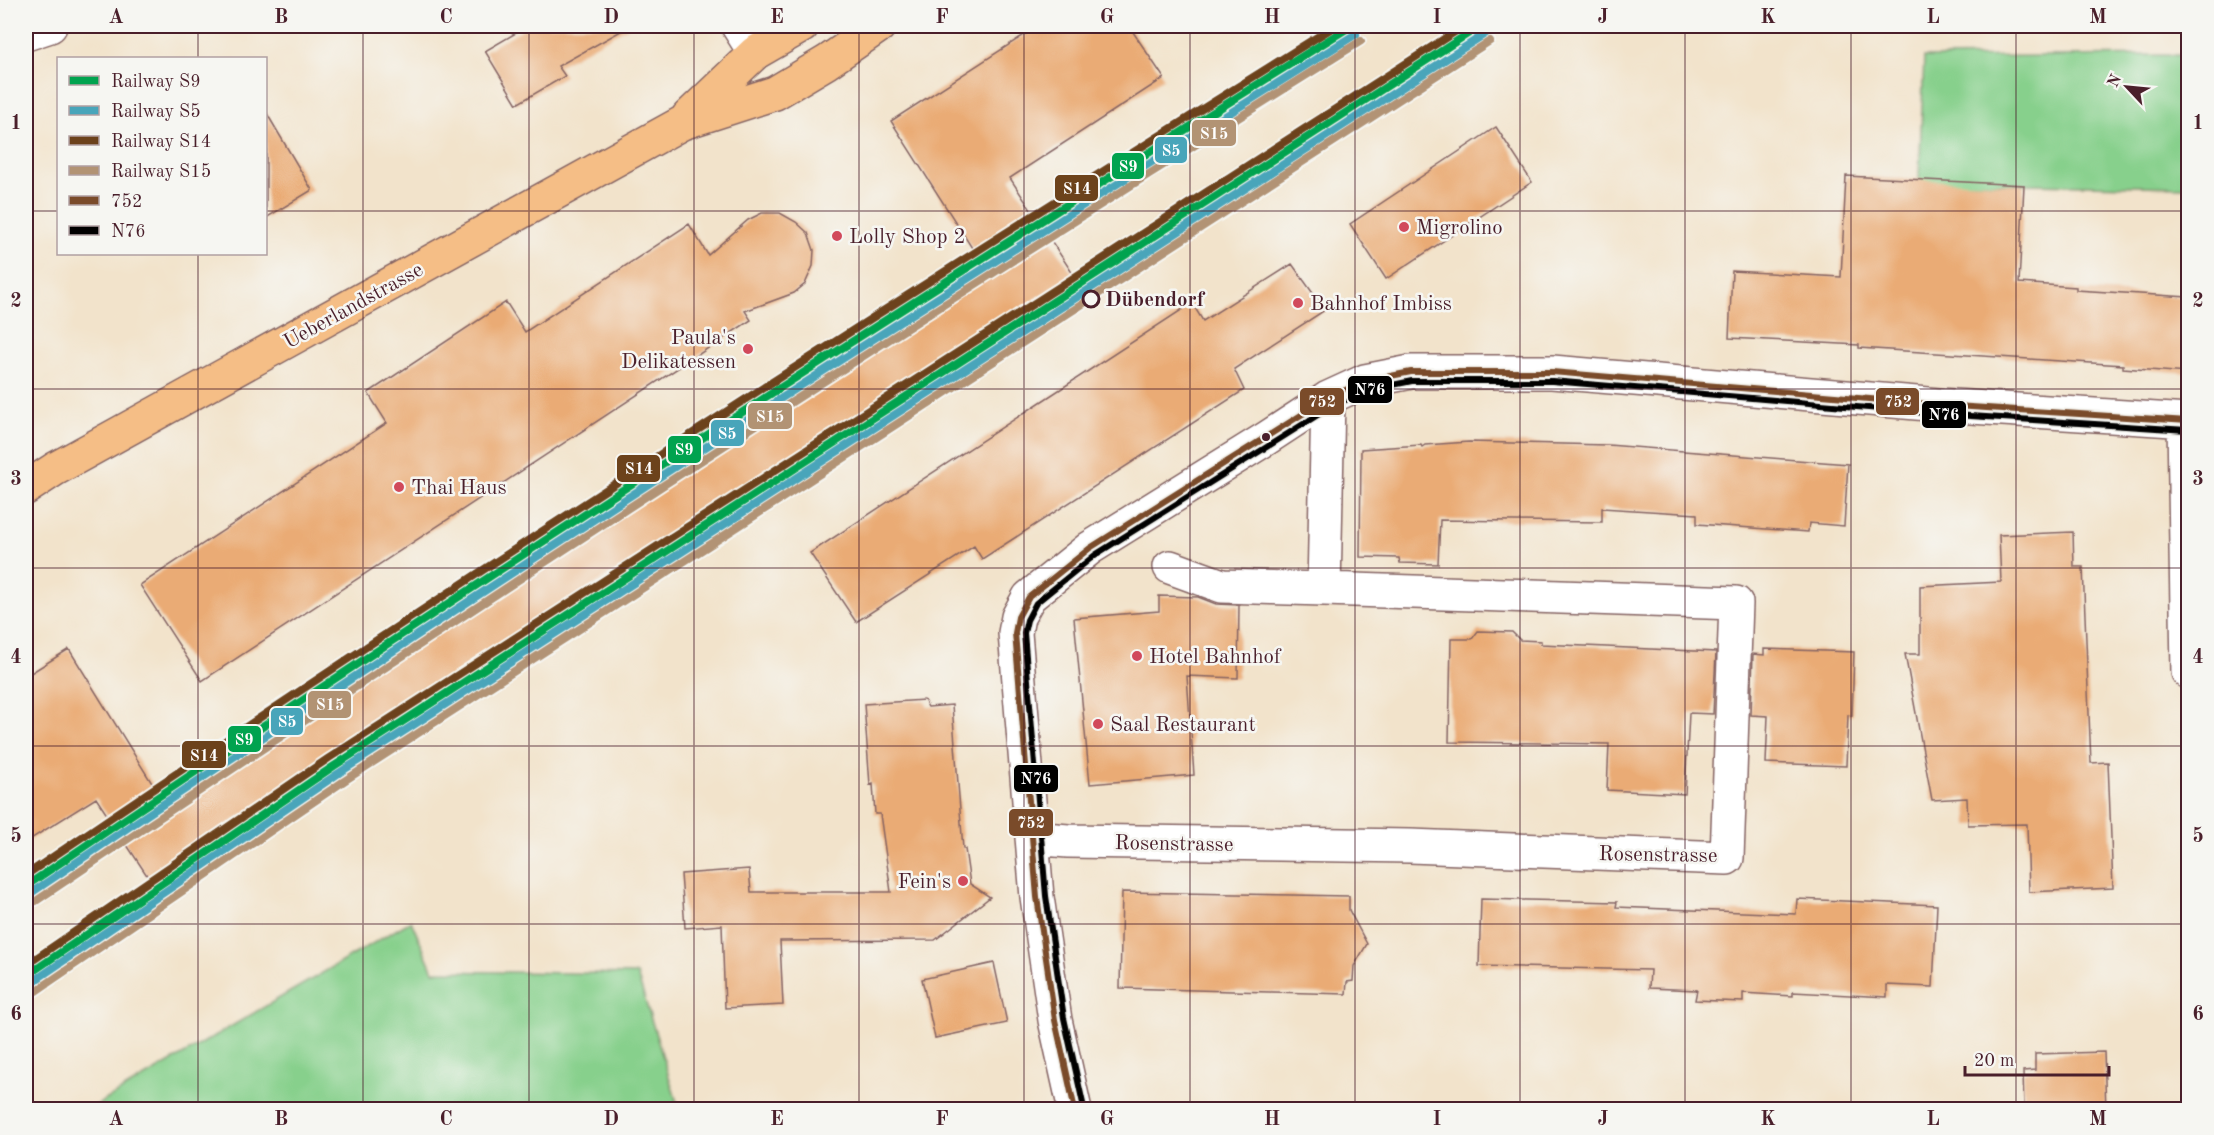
<svg xmlns="http://www.w3.org/2000/svg" width="2214" height="1135" viewBox="0 0 2214 1135" font-family="'Old Standard TT',serif">
	<style>
		.green { fill: #87d08c; stroke: #68785c; stroke-width: 1.5 }
		.building { fill: #eaab75 }
		.lines { fill: none; stroke-linecap: round; stroke-linejoin: round }
		.minor-casing { stroke: #856463; stroke-width: 36 }
		.major-casing { stroke: #856463; stroke-width: 36 }
		.minor { stroke: #fff; stroke-width: 33 }
		.major { stroke: #f5be86; stroke-width: 33 }
		.bus-1-casing { stroke: #f6f6f2; stroke-width: 10 }
		.bus-2-casing { stroke: #f6f6f2; stroke-width: 10 }
		.bus-1 { stroke: #7a4b2a; stroke-width: 6 }
		.bus-2 { stroke: #000; stroke-width: 6 }
		.rail-1-casing { stroke: #f6f6f2; stroke-width: 12 }
		.rail-2-casing { stroke: #f6f6f2; stroke-width: 12 }
		.rail-3-casing { stroke: #f6f6f2; stroke-width: 12 }
		.rail-4-casing { stroke: #f6f6f2; stroke-width: 12 }
		.rail-1 { stroke: #00a34f; stroke-width: 8 }
		.rail-2 { stroke: #48a5ba; stroke-width: 8 }
		.rail-3 { stroke: #6c421b; stroke-width: 8 }
		.rail-4 { stroke: #b29374; stroke-width: 8 }
		.grid { fill: none; stroke: #4a1f2b; stroke-width: 1.5; stroke-opacity: 0.55 }
		.poi-dot { fill: #d1495b; stroke: #f6f6f2; stroke-width: 2 }
		.stop-dot { fill: #f6f6f2; stroke: #4a1f2b; stroke-width: 3 }
		.bus-dot { fill: #4a1f2b; stroke: #f6f6f2; stroke-width: 2 }
		.labels { text-anchor: middle; stroke-width: 5; stroke-linejoin: round; paint-order: stroke }
		.poi-label { font-size: 21px; fill: #4a1f2b; stroke: #f6f6f2; text-anchor: start }
		.stop-label { font-size: 21px; font-weight: bold; fill: #4a1f2b; stroke: #f6f6f2; text-anchor: start }
		.street-label { font-size: 21px; fill: #4a1f2b; stroke: #f6f6f2 }
		.line-badge { stroke: #f6f6f2; stroke-width: 2 }
		.badge-label { font-size: 16px; text-anchor: middle; font-weight: bold; fill: #fff }
		.neatline { fill: none; stroke: #4a1f2b; stroke-width: 2 }
		.grid-label { font-size: 20px; text-anchor: middle; font-weight: bold; fill: #4a1f2b }
	</style>
	<rect width="100%" height="100%" fill="#f6f6f2"/>
	<filter id="ink" filterUnits="userSpaceOnUse"><feTurbulence type="fractalNoise" baseFrequency=".0167" numOctaves="2"/><feDisplacementMap in="SourceGraphic" scale="12" xChannelSelector="R" yChannelSelector="G"/><feConvolveMatrix kernelMatrix="1 2 1 2 8 2 1 2 1" color-interpolation-filters="sRGB"/></filter>
	<filter id="wash" filterUnits="userSpaceOnUse"><feTurbulence type="fractalNoise" baseFrequency=".008" numOctaves="4" result="noise"/><feDisplacementMap in="SourceGraphic" scale="24" xChannelSelector="R" yChannelSelector="G"/><feGaussianBlur stdDeviation="1.35" result="paint"/><feColorMatrix in="noise" values="0 0 0 0 0 0 0 0 0 0 0 0 0 0 0 0 0 1.4 0 .05"/><feComposite in="paint" operator="in"/></filter>
	<g filter="url(#wash)">
		<rect width="100%" height="100%" fill="#f2e3cb"/>
		<!-- green -->
		<path class="green" d="M 2188,55 L 2188,187 L 1919,182 L 1924,57 Z
			M 411,921 L 433,971 L 637,974 L 679,1109 L 90,1109 Z"/>
		<g id="blocks">
			<!-- building -->
			<path class="building" d="M 528,26 L 630,26 L 558,66 L 565,76 L 517,104 L 485,51 Z
				M 1038,26 L 1129,26 L 1164,78 L 1010,178 L 1073,274 L 381,723 L 148,877 L 96,798 L 26,842 L 26,676 L 69,649 L 166,806 L 582,530 L 986,270 L 891,121 Z
				M 266,112 L 312,190 L 266,218 Z
				M 1496,127 L 1532,182 L 1386,279 L 1350,224 Z
				M 1846,176 L 2024,185 L 2019,283 L 2076,287 L 2076,290 L 2188,297 L 2188,373 L 2123,368 L 2123,365 L 1859,348 L 1859,345 L 1729,338 L 1732,271 L 1841,277 Z
				M 762,213 L 780,213 L 796,222 L 808,233 L 814,250 L 813,266 L 805,284 L 794,293 L 745,311 L 751,320 L 202,681 L 140,585 L 387,423 L 368,393 L 506,302 L 525,332 L 689,224 L 708,255 L 748,220 Z
				M 1292,264 L 1325,310 L 1234,369 L 1244,390 L 982,559 L 974,546 L 856,622 L 810,553 L 1192,303 L 1203,321 Z
				M 1469,442 L 1608,445 L 1848,464 L 1844,526 L 1809,523 L 1808,532 L 1697,524 L 1697,514 L 1602,508 L 1602,522 L 1440,520 L 1438,564 L 1400,563 L 1399,558 L 1360,557 L 1361,449 L 1421,445 L 1422,447 L 1425,445 Z
				M 2073,532 L 2074,567 L 2083,567 L 2091,763 L 2108,762 L 2113,888 L 2029,892 L 2027,824 L 1968,825 L 1967,798 L 1932,800 L 1905,654 L 1920,654 L 1920,586 L 2001,582 L 1999,535 Z
				M 1159,596 L 1198,597 L 1216,604 L 1239,605 L 1238,678 L 1187,676 L 1194,775 L 1090,784 L 1074,618 L 1159,611 Z
				M 1478,631 L 1512,632 L 1520,640 L 1541,641 L 1541,644 L 1716,652 L 1713,714 L 1689,713 L 1685,794 L 1607,790 L 1609,744 L 1449,742 L 1451,639 L 1472,639 Z
				M 1764,649 L 1854,652 L 1852,716 L 1848,715 L 1846,766 L 1766,763 L 1768,716 L 1751,715 L 1753,654 L 1764,655 Z
				M 924,700 L 928,707 L 952,705 L 963,849 L 965,849 L 970,884 L 990,897 L 935,940 L 780,941 L 783,1005 L 725,1008 L 722,925 L 685,928 L 681,874 L 749,869 L 751,892 L 891,892 L 880,814 L 875,814 L 873,784 L 870,785 L 864,704 Z
				M 1122,892 L 1349,896 L 1349,910 L 1367,944 L 1354,966 L 1353,981 L 1347,982 L 1346,994 L 1120,988 Z
				M 1481,899 L 1617,902 L 1616,907 L 1796,914 L 1797,899 L 1937,905 L 1933,987 L 1887,985 L 1887,997 L 1793,992 L 1793,996 L 1743,993 L 1743,1002 L 1695,1000 L 1697,990 L 1649,988 L 1650,970 L 1479,966 Z
				M 994,963 L 1007,1023 L 935,1038 L 922,979 Z
				M 2104,1052 L 2106,1110 L 2024,1110 L 2023,1071 L 2035,1070 L 2035,1054 Z"/>
		</g>
	</g>
	<g filter="url(#ink)">
		<use href="#blocks" fill-opacity="0" stroke="#856463" stroke-width="1.5"/>
		<g class="lines">
			<defs>
				<path id="minor" d="M 738,26 L 755,53
					M 26,34 L 50,26
					M 2184,421 L 2188,672
					M 1170,567 L 1222,586 L 1324,589 L 1328,398
					M 1032,838 L 1068,841 L 1410,846 L 1727,858 L 1736,603 L 1324,589
					M 1075,1110 L 1055,1020 L 1037,897 L 1015,633 L 1018,617 L 1029,597 L 1090,548 L 1267,438 L 1328,398 L 1365,381 L 1411,372 L 1552,372 L 1940,405 L 2188,421"/>
				<path id="major" d="M 688,117 L 755,53 L 802,26
					M 26,488 L 55,469 L 682,123 L 775,93 L 827,62 L 879,26"/>
			</defs>
			<!-- minor casing -->
			<use href="#minor" class="minor-casing"/>
			<!-- major casing -->
			<use href="#major" class="major-casing"/>
			<!-- minor -->
			<use href="#minor" class="minor"/>
			<!-- major -->
			<use href="#major" class="major"/>
			<defs>
				<path id="bus-1" d="M 1075,1110 L 1055,1020 L 1037,897 L 1015,633 L 1018,617 L 1029,597 L 1090,548 L 1328,398 L 1365,381 L 1411,372 L 1552,372 L 1940,405 L 2188,421"/>
				<path id="bus-2" d="M 1084,1108 L 1064,1018 L 1046,896 L 1024,633 L 1027,620 L 1036,603 L 1095,555 L 1332,406 L 1368,390 L 1412,381 L 1552,381 L 1939,414 L 2187,430"/>
			</defs>
			<!-- bus-1 casing -->
			<use href="#bus-1" class="bus-1-casing"/>
			<!-- bus-2 casing -->
			<use href="#bus-2" class="bus-2-casing"/>
			<!-- bus-1 -->
			<use href="#bus-1" class="bus-1"/>
			<!-- bus-2 -->
			<use href="#bus-2" class="bus-2"/>
			<defs>
				<path id="rail-1" d="M 26,886 C 462,590 904,305 1351,26
					M 26,976 L 334,766 L 1480,26"/>
				<path id="rail-2" d="M 31,893 C 467,598 909,313 1356,34
					M 31,983 L 339,773 L 1485,34"/>
				<path id="rail-3" d="M 26,875 C 456,583 893,301 1335,26
					M 26,965 L 329,758 L 1464,26"/>
				<path id="rail-4" d="M 36,901 C 472,606 914,320 1361,41
					M 36,991 L 344,781 L 1490,41"/>
			</defs>
			<!-- rail-1 casing -->
			<use href="#rail-1" class="rail-1-casing"/>
			<!-- rail-2 casing -->
			<use href="#rail-2" class="rail-2-casing"/>
			<!-- rail-3 casing -->
			<use href="#rail-3" class="rail-3-casing"/>
			<!-- rail-4 casing -->
			<use href="#rail-4" class="rail-4-casing"/>
			<!-- rail-1 -->
			<use href="#rail-1" class="rail-1"/>
			<!-- rail-2 -->
			<use href="#rail-2" class="rail-2"/>
			<!-- rail-3 -->
			<use href="#rail-3" class="rail-3"/>
			<!-- rail-4 -->
			<use href="#rail-4" class="rail-4"/>
		</g>
	</g>
	<!-- grid -->
	<path class="grid" d="M 198,26 L 198,58M 363,26 L 363,1110M 529,26 L 529,1110M 694,26 L 694,1110M 859,26 L 859,1110M 1024,26 L 1024,1110M 1190,26 L 1190,1110M 1355,26 L 1355,1110M 1520,26 L 1520,1110M 1685,26 L 1685,1110M 1851,26 L 1851,1110M 2016,26 L 2016,1110M 26,211 L 58,211M 266,211 L 2188,211M 198,254 L 198,1110M 26,389 L 2188,389M 26,568 L 2188,568M 26,746 L 2188,746M 26,924 L 2188,924"/>
	<!-- markers -->
	<g class="poi-dot">
		<circle cx="1404" cy="227" r="6"/>
		<circle cx="837" cy="236" r="6"/>
		<circle cx="1298" cy="303" r="6"/>
		<circle cx="748" cy="349" r="6"/>
		<circle cx="399" cy="487" r="6"/>
		<circle cx="1137" cy="656" r="6"/>
		<circle cx="1098" cy="724" r="6"/>
		<circle cx="963" cy="881" r="6"/>
	</g>
	<circle class="stop-dot" cx="1091" cy="299" r="8"/>
	<circle class="bus-dot" cx="1266" cy="437" r="5"/>
	<g class="labels">
		<!-- poi labels -->
		<g class="poi-label">
			<text x="1416" y="234">Migrolino</text>
			<text x="849" y="243">Lolly Shop 2</text>
			<text x="1310" y="310">Bahnhof Imbiss</text>
			<text x="736" y="344" text-anchor="end">Paula's<tspan x="736" dy="24">Delikatessen</tspan></text>
			<text x="411" y="494">Thai Haus</text>
			<text x="1149" y="663">Hotel Bahnhof</text>
			<text x="1110" y="731">Saal Restaurant</text>
			<text x="951" y="888" text-anchor="end">Fein's</text>
		</g>
		<!-- stop labels -->
		<g class="stop-label">
			<text x="1105" y="306">Dübendorf</text>
		</g>
		<!-- street labels -->
		<g class="street-label">
			<text transform="translate(353 305) rotate(-29)" y="7">Ueberlandstrasse</text>
			<text transform="translate(1174 843) rotate(1)" y="7">Rosenstrasse</text>
			<text transform="translate(1658 854) rotate(1)" y="7">Rosenstrasse</text>
		</g>
	</g>
	<g class="line-badge">
		<rect x="1191" y="119" width="46" height="28" rx="6" fill="#b29374"/>
		<rect x="1154" y="136" width="34" height="28" rx="6" fill="#48a5ba"/>
		<rect x="1111" y="152" width="34" height="28" rx="6" fill="#00a34f"/>
		<rect x="1054" y="174" width="45" height="28" rx="6" fill="#6c421b"/>
		<rect x="1347" y="375" width="46" height="29" rx="6" fill="#000"/>
		<rect x="1875" y="387" width="45" height="29" rx="6" fill="#7a4b2a"/>
		<rect x="1299" y="387" width="46" height="29" rx="6" fill="#7a4b2a"/>
		<rect x="1921" y="400" width="46" height="29" rx="6" fill="#000"/>
		<rect x="747" y="402" width="46" height="28" rx="6" fill="#b29374"/>
		<rect x="710" y="419" width="35" height="28" rx="6" fill="#48a5ba"/>
		<rect x="667" y="435" width="35" height="29" rx="6" fill="#00a34f"/>
		<rect x="616" y="454" width="45" height="29" rx="6" fill="#6c421b"/>
		<rect x="307" y="690" width="45" height="29" rx="6" fill="#b29374"/>
		<rect x="270" y="707" width="34" height="29" rx="6" fill="#48a5ba"/>
		<rect x="227" y="725" width="35" height="28" rx="6" fill="#00a34f"/>
		<rect x="181" y="740" width="46" height="29" rx="6" fill="#6c421b"/>
		<rect x="1013" y="764" width="46" height="29" rx="6" fill="#000"/>
		<rect x="1008" y="808" width="46" height="29" rx="6" fill="#7a4b2a"/>
	</g>
	<g class="badge-label">
		<text x="1214" y="139">S15</text>
		<text x="1171" y="156">S5</text>
		<text x="1128" y="172">S9</text>
		<text x="1077" y="194">S14</text>
		<text x="1370" y="395">N76</text>
		<text x="1898" y="407">752</text>
		<text x="1322" y="407">752</text>
		<text x="1944" y="420">N76</text>
		<text x="770" y="422">S15</text>
		<text x="727" y="439">S5</text>
		<text x="684" y="455">S9</text>
		<text x="639" y="474">S14</text>
		<text x="330" y="710">S15</text>
		<text x="287" y="727">S5</text>
		<text x="244" y="745">S9</text>
		<text x="204" y="761">S14</text>
		<text x="1036" y="784">N76</text>
		<text x="1031" y="828">752</text>
	</g>
	<!-- margin -->
	<rect width="2214" height="1135" fill="none" stroke="#f6f6f2" stroke-width="66"/>
	<!-- legend -->
	<rect x="57" y="57" width="210" height="198" fill="#f6f6f2" stroke="#b1a0a2" stroke-width="1.5"/>
	<rect x="69" y="76" width="30" height="9" fill="#00a34f" stroke="#b1a0a2" stroke-width="1.5"/>
	<text x="111" y="87" font-size="18" fill="#4a1f2b">Railway S9</text>
	<rect x="69" y="106" width="30" height="9" fill="#48a5ba" stroke="#b1a0a2" stroke-width="1.5"/>
	<text x="111" y="117" font-size="18" fill="#4a1f2b">Railway S5</text>
	<rect x="69" y="136" width="30" height="9" fill="#6c421b" stroke="#b1a0a2" stroke-width="1.5"/>
	<text x="111" y="147" font-size="18" fill="#4a1f2b">Railway S14</text>
	<rect x="69" y="166" width="30" height="9" fill="#b29374" stroke="#b1a0a2" stroke-width="1.5"/>
	<text x="111" y="177" font-size="18" fill="#4a1f2b">Railway S15</text>
	<rect x="69" y="196" width="30" height="9" fill="#7a4b2a" stroke="#b1a0a2" stroke-width="1.5"/>
	<text x="111" y="207" font-size="18" fill="#4a1f2b">752</text>
	<rect x="69" y="226" width="30" height="9" fill="#000000" stroke="#b1a0a2" stroke-width="1.5"/>
	<text x="111" y="237" font-size="18" fill="#4a1f2b">N76</text>
	<!-- north arrow -->
	<g transform="translate(2127 87) rotate(296)" stroke="#f6f6f2" stroke-width="4.5" paint-order="stroke">
	<path d="M0-4.5L10 22L0 15L-10 22Z" fill="#4a1f2b"/>
	<text y="-9" font-size="16" font-weight="bold" text-anchor="middle" fill="#4a1f2b">N</text>
	</g>
	<!-- scale -->
	<path d="M1965 1066v9h144v-9" fill="none" stroke="#4a1f2b" stroke-width="3"/>
	<text x="1974" y="1066" font-size="18" fill="#4a1f2b" stroke="#f6f6f2" stroke-width="4.5" paint-order="stroke">20 m</text>
	<rect x="33" y="33" width="2148" height="1069" class="neatline"/>
	<g class="grid-label">
		<text x="116" y="23">A</text>
		<text x="281" y="23">B</text>
		<text x="446" y="23">C</text>
		<text x="611" y="23">D</text>
		<text x="777" y="23">E</text>
		<text x="942" y="23">F</text>
		<text x="1107" y="23">G</text>
		<text x="1272" y="23">H</text>
		<text x="1437" y="23">I</text>
		<text x="1603" y="23">J</text>
		<text x="1768" y="23">K</text>
		<text x="1933" y="23">L</text>
		<text x="2098" y="23">M</text>
		<text x="16" y="129">1</text>
		<text x="2198" y="129">1</text>
		<text x="16" y="307">2</text>
		<text x="2198" y="307">2</text>
		<text x="16" y="485">3</text>
		<text x="2198" y="485">3</text>
		<text x="16" y="663">4</text>
		<text x="2198" y="663">4</text>
		<text x="16" y="842">5</text>
		<text x="2198" y="842">5</text>
		<text x="16" y="1020">6</text>
		<text x="2198" y="1020">6</text>
		<text x="116" y="1125">A</text>
		<text x="281" y="1125">B</text>
		<text x="446" y="1125">C</text>
		<text x="611" y="1125">D</text>
		<text x="777" y="1125">E</text>
		<text x="942" y="1125">F</text>
		<text x="1107" y="1125">G</text>
		<text x="1272" y="1125">H</text>
		<text x="1437" y="1125">I</text>
		<text x="1603" y="1125">J</text>
		<text x="1768" y="1125">K</text>
		<text x="1933" y="1125">L</text>
		<text x="2098" y="1125">M</text>
	</g>
</svg>
